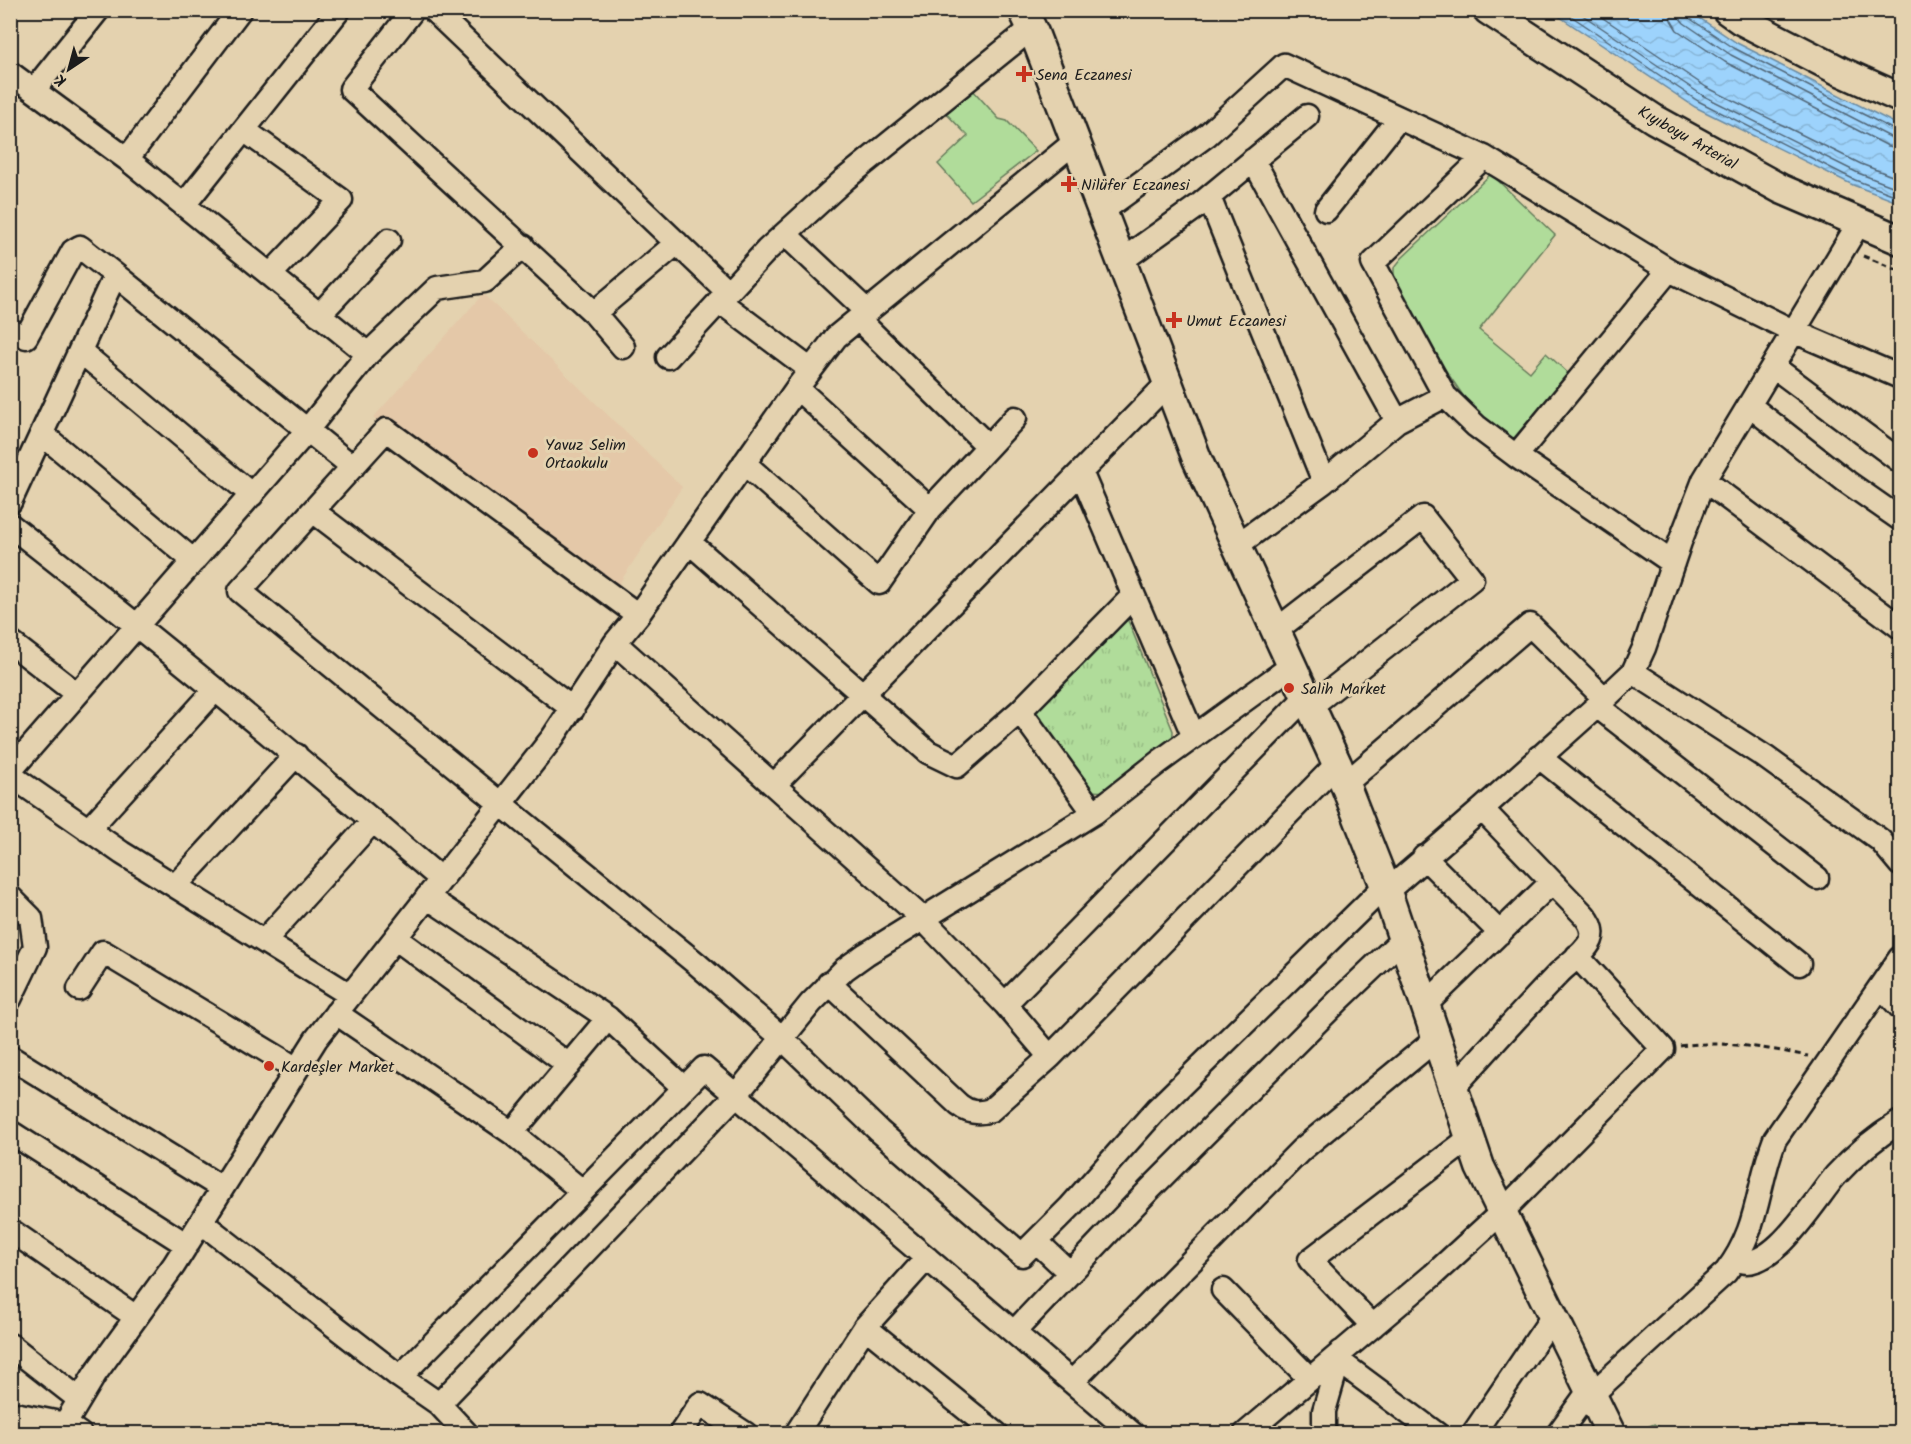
<svg xmlns="http://www.w3.org/2000/svg" width="1911" height="1444" viewBox="0 0 1911 1444" font-family="Kalam,sans-serif">
	<style>
		.built { fill: #e4c8a8 }
		.green { fill: #b0dc9a; stroke: #667c5b; stroke-width: 1.5 }
		.park { fill: url(#park-tufts); stroke: #667c5b; stroke-width: 1.5 }
		.water { fill: url(#water-waves); stroke: #698aa2; stroke-width: 1.5 }
		.lines { fill: none; stroke-linecap: round; stroke-linejoin: round }
		.shore { stroke: #506576; stroke-width: 1.5 }
		.minor-casing { stroke: #1c1c1c; stroke-width: 27 }
		.major-casing { stroke: #1c1c1c; stroke-width: 33 }
		.path { stroke: #1c1c1c; stroke-width: 3; stroke-dasharray: 6 4.5; stroke-linecap: butt }
		.minor { stroke: #e4d2af; stroke-width: 22 }
		.major { stroke: #e4d2af; stroke-width: 28 }
		.poi-dot { fill: #c8321e; stroke: #e4d2af; stroke-width: 2 }
		.labels { text-anchor: middle; stroke-width: 6; stroke-linejoin: round; paint-order: stroke }
		.poi-label { font-size: 16px; fill: #1c1c1c; stroke: #e4d2af; text-anchor: start }
		.street-label { font-size: 16px; fill: #1c1c1c; stroke: #e4d2af }
	</style>
	<defs>
		<pattern id="park-tufts" width="24" height="20" patternUnits="userSpaceOnUse" patternTransform="scale(1.5)"><rect width="24" height="20" fill="#b0dc9a"/><path d="M3 7l-1-3M5 7V3M7 7l1-3M15 17l-1-3M17 17v-4M19 17l1-3" fill="none" stroke="#97bc84"/></pattern>
		<pattern id="water-waves" width="16" height="10" patternUnits="userSpaceOnUse" patternTransform="scale(1.5)"><rect width="16" height="10" fill="#9dd3fc"/><path d="M0 5q4-4 8 0t8 0" fill="none" stroke="#87b5d7"/></pattern>
	</defs>
	<rect width="100%" height="100%" fill="#e4d2af"/>
	<filter id="ink" filterUnits="userSpaceOnUse"><feTurbulence type="fractalNoise" baseFrequency=".0167" numOctaves="2"/><feDisplacementMap in="SourceGraphic" scale="12" xChannelSelector="R" yChannelSelector="G"/><feConvolveMatrix kernelMatrix="1 2 1 2 8 2 1 2 1" color-interpolation-filters="sRGB"/></filter>
	<g filter="url(#ink)">
		<!-- built -->
		<path class="built" d="M 483,294 L 682,487 L 611,596 L 373,418 Z"/>
		<!-- green -->
		<path class="green" d="M 962,78 L 999,119 L 1007,121 L 1036,151 L 971,201 L 938,164 L 968,136 L 937,104 Z
			M 1491,174 L 1555,235 L 1479,330 L 1530,372 L 1546,353 L 1569,374 L 1512,440 L 1471,407 L 1444,368 L 1394,278 L 1394,268 L 1402,258 Z"/>
		<!-- park -->
		<path class="park" d="M 1127,618 L 1173,731 L 1172,749 L 1110,792 L 1088,791 L 1036,721 L 1038,708 Z
			M 1654,1424 L 1668,1433 L 1635,1432 Z"/>
		<!-- water -->
		<path class="water" d="M 1551,11 L 1689,11 L 1737,43 L 1900,126 L 1900,203 L 1853,185 L 1695,107 Z"/>
		<g class="lines">
			<!-- shore -->
			<path class="shore" d="M 1562,10 L 1698,101 L 1855,180 L 1900,197
				M 1575,10 L 1702,95 L 1858,173 L 1900,189
				M 1591,10 L 1706,87 L 1861,164 L 1900,179
				M 1670,10 L 1671,20 L 1677,30 L 1725,62 L 1888,146 L 1900,148
				M 1679,10 L 1679,17 L 1684,23 L 1731,55 L 1892,138 L 1900,139
				M 1686,10 L 1689,18 L 1734,48 L 1896,131 L 1900,132"/>
			<defs>
				<path id="minor" d="M 413,10 L 351,89 L 594,313 L 623,347
					M 433,10 L 728,292
					M 10,73 L 127,159 L 368,354
					M 34,90 L 98,10
					M 244,130 L 341,200 L 270,275
					M 1484,157 L 1373,263 L 1445,396 L 1476,426 L 1516,456 L 1673,563
					M 127,159 L 240,10
					M 1209,197 L 1324,482
					M 184,205 L 339,10
					M 1326,210 L 1399,118
					M 1102,211 L 1207,135 L 1284,65 L 1484,157 L 1669,270 L 1793,331 L 1900,377
					M 785,234 L 867,311
					M 1121,261 L 1198,206 L 1307,116
					M 719,301 L 811,370
					M 594,313 L 677,243
					M 319,315 L 389,240
					M 858,319 L 988,446
					M 10,330 L 26,337 L 73,251 L 80,247 L 123,281
					M 80,351 L 252,495
					M 668,357 L 767,250 L 845,179 L 1032,28
					M 1774,367 L 1900,461
					M 797,388 L 930,509 L 1015,418
					M 1750,406 L 1847,482 L 1900,519
					M 1397,421 L 1445,396
					M 42,434 L 194,561
					M 1516,456 L 1669,270
					M 744,463 L 879,583 L 930,509
					M 1081,472 L 1194,737
					M 1704,480 L 1900,627
					M 10,502 L 113,279 L 123,281 L 353,467
					M 313,511 L 573,709
					M 10,525 C 157,640 300,758 441,879
					M 689,542 L 928,752 L 957,766 L 1020,711 L 1094,813
					M 1236,546 L 1324,482 L 1397,421 L 1253,160
					M 638,615 L 386,430 L 240,591 L 697,964 L 781,1037 L 879,1131 L 1022,1255 L 1036,1241
					M 1275,631 L 1423,517 L 1472,579 L 1311,706
					M 10,642 L 77,694
					M 615,643 L 923,919 L 1005,1004 L 1050,1057 L 1337,764
					M 1633,672 L 1765,757 L 1880,840 L 1900,864
					M 1597,706 L 1817,878
					M 1020,711 L 1133,596
					M 1539,757 L 1799,964
					M 10,771 L 300,439 L 368,354 L 437,288 L 485,281 L 523,246
					M 10,775 L 122,853 L 350,995
					M 1345,784 L 1530,625 L 1604,698
					M 774,785 L 1168,383
					M 88,830 L 216,689
					M 1424,857 L 1500,933
					M 175,886 L 296,755
					M 1387,891 L 1482,809 L 1597,706 L 1633,672 L 1644,648 L 1680,542 L 1704,480 L 1859,223
					M 10,897 L 31,918 L 35,947 L 10,999
					M 427,897 L 608,1018 L 684,1088
					M 395,938 L 569,1065
					M 264,941 L 373,821
					M 829,983 L 959,1105 C 969,1113 979,1114 991,1110 L 1050,1057
					M 1881,986 L 1900,1007
					M 79,989 L 103,952 L 297,1069
					M 1005,1004 L 1306,697
					M 1425,1005 L 1552,882
					M 336,1013 L 512,1133 L 582,1191
					M 10,1057 L 222,1188
					M 1453,1088 C 1488,1050 1523,1010 1559,973 C 1569,963 1585,953 1591,940 C 1595,930 1590,922 1584,915 L 1482,809
					M 10,1132 L 187,1245
					M 512,1133 L 608,1018
					M 201,1222 L 400,1377 L 704,1068 L 1133,1434
					M 10,1230 L 136,1317
					M 1736,1259 C 1770,1278 1817,1196 1836,1175 C 1855,1154 1876,1137 1900,1122
					M 1070,1273 L 1036,1241 L 1070,1207 L 1157,1109 L 1385,886
					M 1223,1290 L 1310,1379
					M 1373,1326 L 1310,1260 L 1470,1138
					M 865,1327 L 927,1258
					M 1014,1332 L 1149,1190 L 1339,1000 L 1403,939
					M 10,1345 L 79,1399
					M 1339,1361 L 1437,1434
					M 400,1377 L 439,1404 L 467,1434
					M 1072,1382 L 1301,1150 L 1436,1039
					M 1591,1395 L 1726,1272 C 1760,1228 1756,1187 1775,1139 L 1900,958
					M 439,1404 L 736,1095 L 811,1003 L 845,969 L 866,954 L 1094,813 L 1159,762 L 1293,665
					M 10,1413 L 65,1424 L 80,1434
					M 59,1434 L 95,1374 L 174,1265 L 316,1039 L 553,737 L 615,643 L 638,615 L 797,388 L 836,337 L 1076,141
					M 680,1434 L 700,1404 L 746,1434
					M 796,1434 L 865,1327 L 997,1434
					M 1245,1434 L 1433,1275 L 1502,1212 L 1663,1049 L 1577,956
					M 1324,1434 L 1324,1411 L 1341,1352
					M 1473,1434 L 1553,1316
					M 1558,1434 L 1589,1391"/>
				<path id="major" d="M 1023,10 L 1034,33 L 1197,459 L 1337,764 L 1385,886 L 1480,1167 L 1611,1434
					M 1488,10 L 1654,119 L 1781,189 L 1900,240
					M 1727,10 L 1741,20 L 1840,71 L 1900,98"/>
			</defs>
			<!-- minor casing -->
			<use href="#minor" class="minor-casing"/>
			<!-- major casing -->
			<use href="#major" class="major-casing"/>
			<!-- path -->
			<path class="path" d="M 1863,256 L 1900,271
				M 1680,1046 C 1723,1040 1766,1048 1808,1056"/>
			<!-- minor -->
			<use href="#minor" class="minor"/>
			<!-- major -->
			<use href="#major" class="major"/>
		</g>
	</g>
	<!-- markers -->
	<g class="poi-dot">
		<path d="M1021 65h6v6h6v6h-6v6h-6v-6h-6v-6h6z"/>
		<path d="M1066 175h6v6h6v6h-6v6h-6v-6h-6v-6h6z"/>
		<path d="M1171 311h6v6h6v6h-6v6h-6v-6h-6v-6h6z"/>
		<circle cx="533" cy="453" r="6"/>
		<circle cx="1289" cy="688" r="6"/>
		<circle cx="269" cy="1066" r="6"/>
	</g>
	<g class="labels">
		<!-- poi labels -->
		<g class="poi-label">
			<text x="1036" y="80">Sena Eczanesi</text>
			<text x="1081" y="190">Nilüfer Eczanesi</text>
			<text x="1186" y="326">Umut Eczanesi</text>
			<text x="545" y="450">Yavuz Selim<tspan x="545" dy="18">Ortaokulu</tspan></text>
			<text x="1301" y="694">Salih Market</text>
			<text x="281" y="1072">Kardeşler Market</text>
		</g>
		<!-- street labels -->
		<g class="street-label">
			<text transform="translate(1688 137) rotate(30)" y="6">Kıyıboyu Arterial</text>
		</g>
	</g>
	<!-- margin -->
	<rect width="1911" height="1444" fill="none" stroke="#e4d2af" stroke-width="36"/>
	<rect x="18" y="18" width="1875" height="1408" fill="none" stroke="#1c1c1c" stroke-width="2" filter="url(#ink)"/>
	<!-- north arrow -->
	<g transform="translate(69 69) rotate(216)" stroke="#e4d2af" stroke-width="4.5" paint-order="stroke">
	<path d="M0-4.5L10 22L0 15L-10 22Z" fill="#1c1c1c"/>
	<text y="-9" font-size="16" font-weight="bold" text-anchor="middle" fill="#1c1c1c">K</text>
	</g>
</svg>
